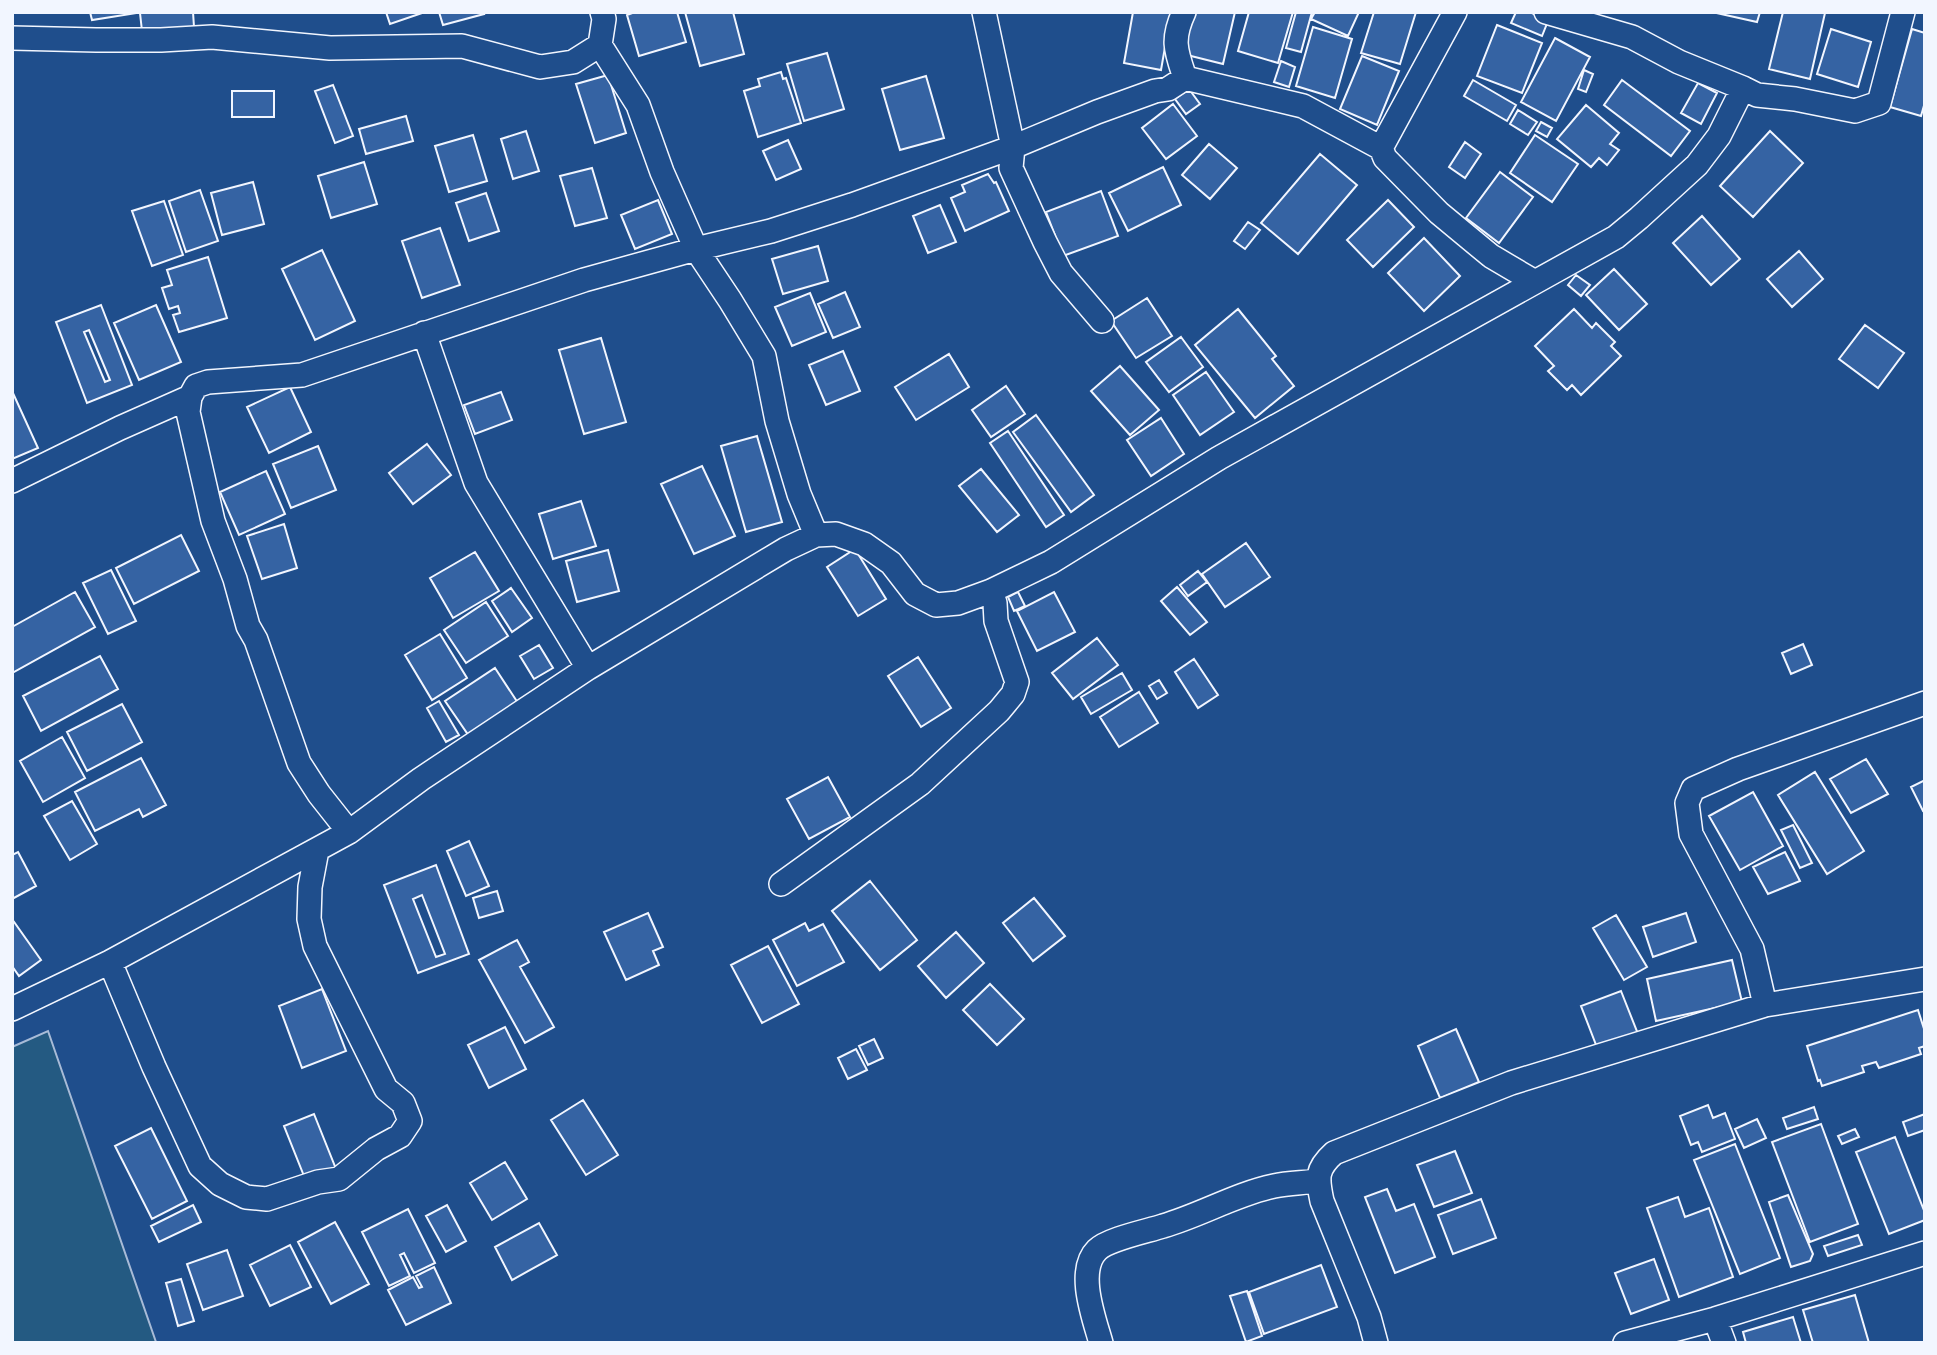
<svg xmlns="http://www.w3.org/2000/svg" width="1937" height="1355" viewBox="0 0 1937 1355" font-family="'Space Grotesk',sans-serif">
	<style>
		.green { fill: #245a82; stroke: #a8bbd7; stroke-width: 2 }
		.building { fill: #3563a3; stroke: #f2f6ff; stroke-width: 2; fill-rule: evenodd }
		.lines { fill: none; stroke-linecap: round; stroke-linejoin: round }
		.minor-casing { stroke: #f2f6ff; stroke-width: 26 }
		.minor { stroke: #1f4e8c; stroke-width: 23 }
	</style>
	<rect width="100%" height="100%" fill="#1f4e8c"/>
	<!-- green -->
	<path class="green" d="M 48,1031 L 156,1342 L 158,1343 L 12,1343 L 12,1047 Z"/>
	<!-- building -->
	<path class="building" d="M 90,12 L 137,12 L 137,13 L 92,20 Z
		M 157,12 L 193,12 L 194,27 L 142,31 L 140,13 Z
		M 386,12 L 425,12 L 390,24 Z
		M 439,12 L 483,12 L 484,14 L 443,25 Z
		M 635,12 L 677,12 L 686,42 L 639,56 L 627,15 Z
		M 685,12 L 733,12 L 744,54 L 700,66 Z
		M 1133,12 L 1171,13 L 1161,70 L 1124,63 Z
		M 1193,12 L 1235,12 L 1223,64 L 1183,54 Z
		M 1249,12 L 1293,12 L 1278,63 L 1238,51 Z
		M 1296,12 L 1312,12 L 1301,52 L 1286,48 Z
		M 1315,12 L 1359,12 L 1348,36 L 1311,19 Z
		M 1374,12 L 1416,12 L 1400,64 L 1361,53 Z
		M 1516,12 L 1530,12 L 1548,21 L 1542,36 L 1511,23 Z
		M 1712,12 L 1760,12 L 1757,22 Z
		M 1783,12 L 1825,13 L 1810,79 L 1769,69 Z
		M 1497,25 L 1542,43 L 1522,93 L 1477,76 Z
		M 1313,27 L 1352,39 L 1335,98 L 1296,86 Z
		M 1831,29 L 1871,42 L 1858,87 L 1817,74 Z
		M 1912,29 L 1925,33 L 1925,102 L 1921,116 L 1890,107 Z
		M 1555,38 L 1590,57 L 1556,121 L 1521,102 Z
		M 827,53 L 844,109 L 804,121 L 787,64 Z
		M 1362,56 L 1399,71 L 1377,125 L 1340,109 Z
		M 1281,61 L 1295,67 L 1289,87 L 1274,82 Z
		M 1584,70 L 1593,74 L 1586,92 L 1578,89 Z
		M 781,72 L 783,79 L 786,78 L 801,123 L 758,137 L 744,91 L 760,86 L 758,79 Z
		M 608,75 L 626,133 L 595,143 L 576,84 Z
		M 926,76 L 944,138 L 900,150 L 882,89 Z
		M 1473,80 L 1516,105 L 1507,121 L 1464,96 Z
		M 1622,80 L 1690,131 L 1671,156 L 1604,105 Z
		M 1698,83 L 1717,93 L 1701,124 L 1681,113 Z
		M 333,85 L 353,136 L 335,143 L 315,91 Z
		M 1189,89 L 1200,104 L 1186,114 L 1175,99 Z
		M 232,91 L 274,91 L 274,117 L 232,117 Z
		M 1173,104 L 1197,136 L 1166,159 L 1142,128 Z
		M 1586,105 L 1619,133 L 1610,144 L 1619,150 L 1607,165 L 1599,158 L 1591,167 L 1557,139 Z
		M 1518,110 L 1537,122 L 1528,135 L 1510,124 Z
		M 406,116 L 413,141 L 366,154 L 359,129 Z
		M 1541,122 L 1552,128 L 1547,137 L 1536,131 Z
		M 526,131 L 539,171 L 513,179 L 501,139 Z
		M 1770,131 L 1803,163 L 1753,217 L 1720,186 Z
		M 473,135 L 487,181 L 449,192 L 435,146 Z
		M 1535,135 L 1578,164 L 1552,202 L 1510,173 Z
		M 788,140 L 801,169 L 776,180 L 763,151 Z
		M 1465,142 L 1481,154 L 1465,178 L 1449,167 Z
		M 1209,144 L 1237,168 L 1210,199 L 1182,175 Z
		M 1320,154 L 1357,185 L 1298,254 L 1261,223 Z
		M 364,162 L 377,204 L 331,218 L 318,176 Z
		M 1163,167 L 1181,205 L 1128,231 L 1109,193 Z
		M 592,168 L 607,218 L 575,226 L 560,176 Z
		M 1500,172 L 1533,197 L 1499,243 L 1466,218 Z
		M 988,174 L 994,183 L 996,182 L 1009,211 L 965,231 L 951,198 L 965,192 L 962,185 Z
		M 253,182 L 264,224 L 222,235 L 211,193 Z
		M 200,190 L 218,241 L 186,252 L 169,201 Z
		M 1101,191 L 1118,236 L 1063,256 L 1046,212 Z
		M 486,193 L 499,231 L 469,241 L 456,203 Z
		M 658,200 L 672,234 L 635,249 L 621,215 Z
		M 1388,200 L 1414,227 L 1373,267 L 1347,240 Z
		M 164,201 L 183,255 L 152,266 L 132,211 Z
		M 940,205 L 956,242 L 928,253 L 913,216 Z
		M 1702,216 L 1740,259 L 1711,285 L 1673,243 Z
		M 1248,222 L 1260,230 L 1245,249 L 1234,241 Z
		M 440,228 L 460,285 L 422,298 L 402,241 Z
		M 1424,238 L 1460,276 L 1424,311 L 1388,273 Z
		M 818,246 L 828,281 L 783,294 L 772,259 Z
		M 322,250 L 355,321 L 315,340 L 282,269 Z
		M 1799,251 L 1823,279 L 1792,307 L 1767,279 Z
		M 208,257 L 227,318 L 179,332 L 173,315 L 180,313 L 178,306 L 169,309 L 162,288 L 172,285 L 167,270 Z
		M 1614,269 L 1647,304 L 1619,330 L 1586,295 Z
		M 1576,275 L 1590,285 L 1581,296 L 1568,285 Z
		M 845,292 L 860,327 L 833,338 L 818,304 Z
		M 810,293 L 826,332 L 792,346 L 775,307 Z
		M 1147,298 L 1172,336 L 1136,358 L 1111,321 Z
		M 101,305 L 132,385 L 87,403 L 56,322 ZM 89,330 L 110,380 L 105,382 L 84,332 Z
		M 156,305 L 181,362 L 139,380 L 114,323 Z
		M 1238,309 L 1276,356 L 1272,359 L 1294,386 L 1255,418 L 1195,345 Z
		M 1574,309 L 1592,328 L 1596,323 L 1615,342 L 1611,346 L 1621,356 L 1581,395 L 1572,385 L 1567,390 L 1548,371 L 1554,366 L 1535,346 Z
		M 1865,325 L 1904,353 L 1878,388 L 1839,359 Z
		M 1181,337 L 1203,367 L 1169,392 L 1146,362 Z
		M 601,338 L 626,422 L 584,434 L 559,350 Z
		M 843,351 L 860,391 L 826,405 L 809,365 Z
		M 949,354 L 969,387 L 916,420 L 895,387 Z
		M 1120,366 L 1159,410 L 1130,435 L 1091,391 Z
		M 1206,372 L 1234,412 L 1200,435 L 1173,395 Z
		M 1006,386 L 1025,414 L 991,437 L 972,410 Z
		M 290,387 L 311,432 L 269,453 L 247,407 Z
		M 12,391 L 38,448 L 12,459 Z
		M 501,392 L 512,420 L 475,434 L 464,405 Z
		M 1036,415 L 1094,495 L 1071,512 L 1013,432 Z
		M 1161,418 L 1184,454 L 1151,476 L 1127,440 Z
		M 1008,431 L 1064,515 L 1046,527 L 990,443 Z
		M 757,436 L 782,522 L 746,532 L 721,446 Z
		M 427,444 L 451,475 L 413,504 L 389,473 Z
		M 318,446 L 336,490 L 291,508 L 273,464 Z
		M 702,466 L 735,536 L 694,554 L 661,484 Z
		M 981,469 L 1019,515 L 997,532 L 959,486 Z
		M 266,471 L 285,514 L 239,535 L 220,492 Z
		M 581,501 L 596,546 L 553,559 L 539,514 Z
		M 284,524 L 297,568 L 262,579 L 247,536 Z
		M 181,535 L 199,571 L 134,604 L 116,568 Z
		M 1246,543 L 1270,577 L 1225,607 L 1202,574 Z
		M 855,549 L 886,599 L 858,616 L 827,567 Z
		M 608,550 L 619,591 L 577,602 L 566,561 Z
		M 475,552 L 499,591 L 453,618 L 430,578 Z
		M 111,570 L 136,621 L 108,634 L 83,583 Z
		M 1198,571 L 1207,582 L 1188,596 L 1180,585 Z
		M 1177,587 L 1207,622 L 1190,635 L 1161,601 Z
		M 511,588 L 532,618 L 512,632 L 492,601 Z
		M 75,592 L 95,627 L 12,673 L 12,627 Z
		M 1018,592 L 1025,606 L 1014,611 L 1008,597 Z
		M 1054,592 L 1075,632 L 1037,651 L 1017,611 Z
		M 486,602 L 508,636 L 466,663 L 444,630 Z
		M 440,634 L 467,678 L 432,700 L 405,655 Z
		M 1097,638 L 1118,665 L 1073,699 L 1052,673 Z
		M 1803,644 L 1812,665 L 1791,674 L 1782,653 Z
		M 539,645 L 553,668 L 534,679 L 520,656 Z
		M 100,656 L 118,689 L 41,731 L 23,696 Z
		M 918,657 L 951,708 L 921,727 L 888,676 Z
		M 1194,659 L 1218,695 L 1198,708 L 1175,672 Z
		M 495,668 L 518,703 L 469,736 L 445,701 Z
		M 1122,673 L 1132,690 L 1091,714 L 1081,697 Z
		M 1159,680 L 1167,693 L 1157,699 L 1149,686 Z
		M 1139,692 L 1158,723 L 1119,747 L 1100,717 Z
		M 439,701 L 459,735 L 446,742 L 427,708 Z
		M 122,704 L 142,742 L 87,771 L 67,732 Z
		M 62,737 L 85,778 L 43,802 L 20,761 Z
		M 141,758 L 166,805 L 143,817 L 139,809 L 95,831 L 75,792 Z
		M 1866,759 L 1888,794 L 1851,813 L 1830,779 Z
		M 1815,772 L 1864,851 L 1827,874 L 1778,795 Z
		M 828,777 L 850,817 L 809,839 L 787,799 Z
		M 1925,780 L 1925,810 L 1923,811 L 1911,787 Z
		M 1753,792 L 1783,846 L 1740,870 L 1709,816 Z
		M 72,801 L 97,844 L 70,860 L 44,816 Z
		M 1793,825 L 1812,863 L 1800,868 L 1781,830 Z
		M 469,841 L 489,886 L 466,896 L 447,851 Z
		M 18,852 L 36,886 L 12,899 L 12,855 Z
		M 1785,852 L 1800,881 L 1768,894 L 1753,867 Z
		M 436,865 L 469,954 L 418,973 L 384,885 ZM 422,895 L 445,954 L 436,957 L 413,899 Z
		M 870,881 L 917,940 L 880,970 L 832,911 Z
		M 497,891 L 503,911 L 479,918 L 473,898 Z
		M 1034,898 L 1065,936 L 1033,961 L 1003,923 Z
		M 648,913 L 663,947 L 653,951 L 659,965 L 626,980 L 604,932 Z
		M 1686,913 L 1696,942 L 1653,957 L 1643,927 Z
		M 1616,915 L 1647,967 L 1624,980 L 1593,928 Z
		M 12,919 L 41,960 L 19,976 L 12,966 Z
		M 805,923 L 809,931 L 823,924 L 844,962 L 797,986 L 773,940 Z
		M 956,932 L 984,963 L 946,998 L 918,966 Z
		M 517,940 L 529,962 L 520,967 L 554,1027 L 525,1043 L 479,960 Z
		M 768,946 L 799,1004 L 762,1023 L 731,965 Z
		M 1732,960 L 1742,1002 L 1656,1021 L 1647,979 Z
		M 990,984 L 1024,1019 L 997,1045 L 963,1010 Z
		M 322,989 L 346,1051 L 302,1068 L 279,1006 Z
		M 1621,991 L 1638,1034 L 1598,1050 L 1581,1006 Z
		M 1918,1010 L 1925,1032 L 1925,1046 L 1919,1048 L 1921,1054 L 1879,1068 L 1876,1062 L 1862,1066 L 1864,1072 L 1822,1086 L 1820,1080 L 1818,1081 L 1807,1046 Z
		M 505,1027 L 526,1069 L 489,1088 L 468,1045 Z
		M 1456,1029 L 1479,1082 L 1440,1098 L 1418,1046 Z
		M 874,1039 L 883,1058 L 868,1065 L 859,1046 Z
		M 856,1049 L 867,1070 L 848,1079 L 838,1058 Z
		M 583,1100 L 618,1155 L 586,1175 L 551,1120 Z
		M 1708,1105 L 1713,1118 L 1725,1113 L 1735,1139 L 1702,1152 L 1698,1142 L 1691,1145 L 1680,1116 Z
		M 1814,1107 L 1818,1119 L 1787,1129 L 1783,1118 Z
		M 314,1114 L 336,1169 L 306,1181 L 284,1126 Z
		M 1925,1114 L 1925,1130 L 1908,1136 L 1903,1122 Z
		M 1757,1119 L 1766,1138 L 1744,1148 L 1735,1129 Z
		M 1821,1124 L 1858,1224 L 1810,1242 L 1772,1142 Z
		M 151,1128 L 187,1201 L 152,1219 L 115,1146 Z
		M 1855,1129 L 1859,1137 L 1842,1144 L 1838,1136 Z
		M 1895,1137 L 1925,1213 L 1925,1220 L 1889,1234 L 1856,1152 Z
		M 1735,1144 L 1780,1258 L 1740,1274 L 1694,1160 Z
		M 1455,1151 L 1472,1193 L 1434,1207 L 1417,1165 Z
		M 505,1162 L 527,1199 L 492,1220 L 470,1183 Z
		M 1387,1189 L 1396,1211 L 1414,1204 L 1435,1257 L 1395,1273 L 1365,1197 Z
		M 1788,1195 L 1813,1254 L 1810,1261 L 1791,1267 L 1769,1202 Z
		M 1678,1197 L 1685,1217 L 1709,1208 L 1733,1277 L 1679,1297 L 1647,1208 Z
		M 1481,1199 L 1496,1238 L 1453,1254 L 1438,1215 Z
		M 193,1205 L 201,1222 L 159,1242 L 151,1226 Z
		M 447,1205 L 466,1241 L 446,1252 L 426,1216 Z
		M 408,1209 L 435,1263 L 414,1273 L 404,1253 L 400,1255 L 410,1276 L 389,1286 L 362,1232 Z
		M 335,1222 L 369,1284 L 331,1304 L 298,1242 Z
		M 539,1223 L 557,1255 L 512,1280 L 495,1247 Z
		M 1858,1235 L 1862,1245 L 1828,1256 L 1824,1246 Z
		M 290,1245 L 311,1287 L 270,1306 L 250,1265 Z
		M 227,1250 L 243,1296 L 203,1310 L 187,1264 Z
		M 1654,1259 L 1669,1300 L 1631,1314 L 1615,1273 Z
		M 1321,1265 L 1337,1307 L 1264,1334 L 1249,1292 Z
		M 434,1267 L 451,1303 L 406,1325 L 388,1290 L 413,1277 L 419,1288 L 422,1287 L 416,1276 Z
		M 181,1279 L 194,1321 L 178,1326 L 166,1283 Z
		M 1247,1291 L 1262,1336 L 1246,1342 L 1230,1296 Z
		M 1855,1295 L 1869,1343 L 1813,1343 L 1803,1310 Z
		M 1793,1317 L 1801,1343 L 1746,1343 L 1743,1332 Z"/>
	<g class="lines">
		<defs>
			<path id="minor" d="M 602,12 L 604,19 L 600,45 L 638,105 L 662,172 L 696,249 L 730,300 L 764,356 L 777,421 L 799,494 L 816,535
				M 984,12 L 1013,147 L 1011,168 L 1045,242 L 1061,273 L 1102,321
				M 1184,12 C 1171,40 1176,51 1185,78
				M 1546,12 L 1632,37 L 1679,62 L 1743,88
				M 12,38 L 96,40 L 161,40 L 212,37 L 330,48 L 462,46 L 540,67 L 573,62 L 600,45
				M 1381,148 L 1455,12
				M 424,333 L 476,483 L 588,668
				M 12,481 L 120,428 L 190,397
				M 349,832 L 319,794 L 299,763 L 256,640 L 248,626 L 235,579 L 213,521 L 188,412 L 190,397 L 196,386 L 208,382 L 302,375 L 584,280 L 696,249 L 771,231 L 852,205 L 1013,147 L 1097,112 L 1155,91 L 1168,89 L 1185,78 L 1303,106 L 1381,148 L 1385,158 L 1439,213 L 1491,256 L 1535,282
				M 781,884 L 920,784 L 999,711 L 1013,694 L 1017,682 L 996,621 L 995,603 L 991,591
				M 110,962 L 154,1067 L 200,1166 L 220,1184 L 246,1197 L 267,1199 L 318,1182 L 339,1179 L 376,1149 L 400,1136 L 410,1121 L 403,1103 L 386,1089 L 315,946 L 309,919 L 310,887 L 317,850
				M 1765,1005 L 1752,949 L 1691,834 L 1687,803 L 1693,789 L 1738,769 L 1925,703
				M 12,1009 L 110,962 L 349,832 L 421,779 L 588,668 L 786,549 L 816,535 L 836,534 L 864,544 L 891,563 L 915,594 L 936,605 L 958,603 L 991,591 L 1051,562 L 1219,458 L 1616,237 L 1639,218 L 1697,165 L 1719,136 L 1743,88 L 1757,95 L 1795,99 L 1855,111 L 1879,103 L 1903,12
				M 1715,1319 L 1724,1343
				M 1101,1343 C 1094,1318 1076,1271 1097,1250 C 1108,1239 1148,1231 1163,1226 C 1201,1215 1236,1194 1274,1186 C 1288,1183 1303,1183 1317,1181
				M 1376,1343 L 1369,1317 L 1322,1201 C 1317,1178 1316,1169 1334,1153 L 1511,1083 L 1765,1005 L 1925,979
				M 1625,1343 L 1715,1319 L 1925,1253"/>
		</defs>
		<!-- minor casing -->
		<use href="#minor" class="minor-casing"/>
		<!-- minor -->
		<use href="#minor" class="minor"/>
	</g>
	<!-- border -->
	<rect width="1937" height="1355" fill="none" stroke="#f2f6ff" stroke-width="28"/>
</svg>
